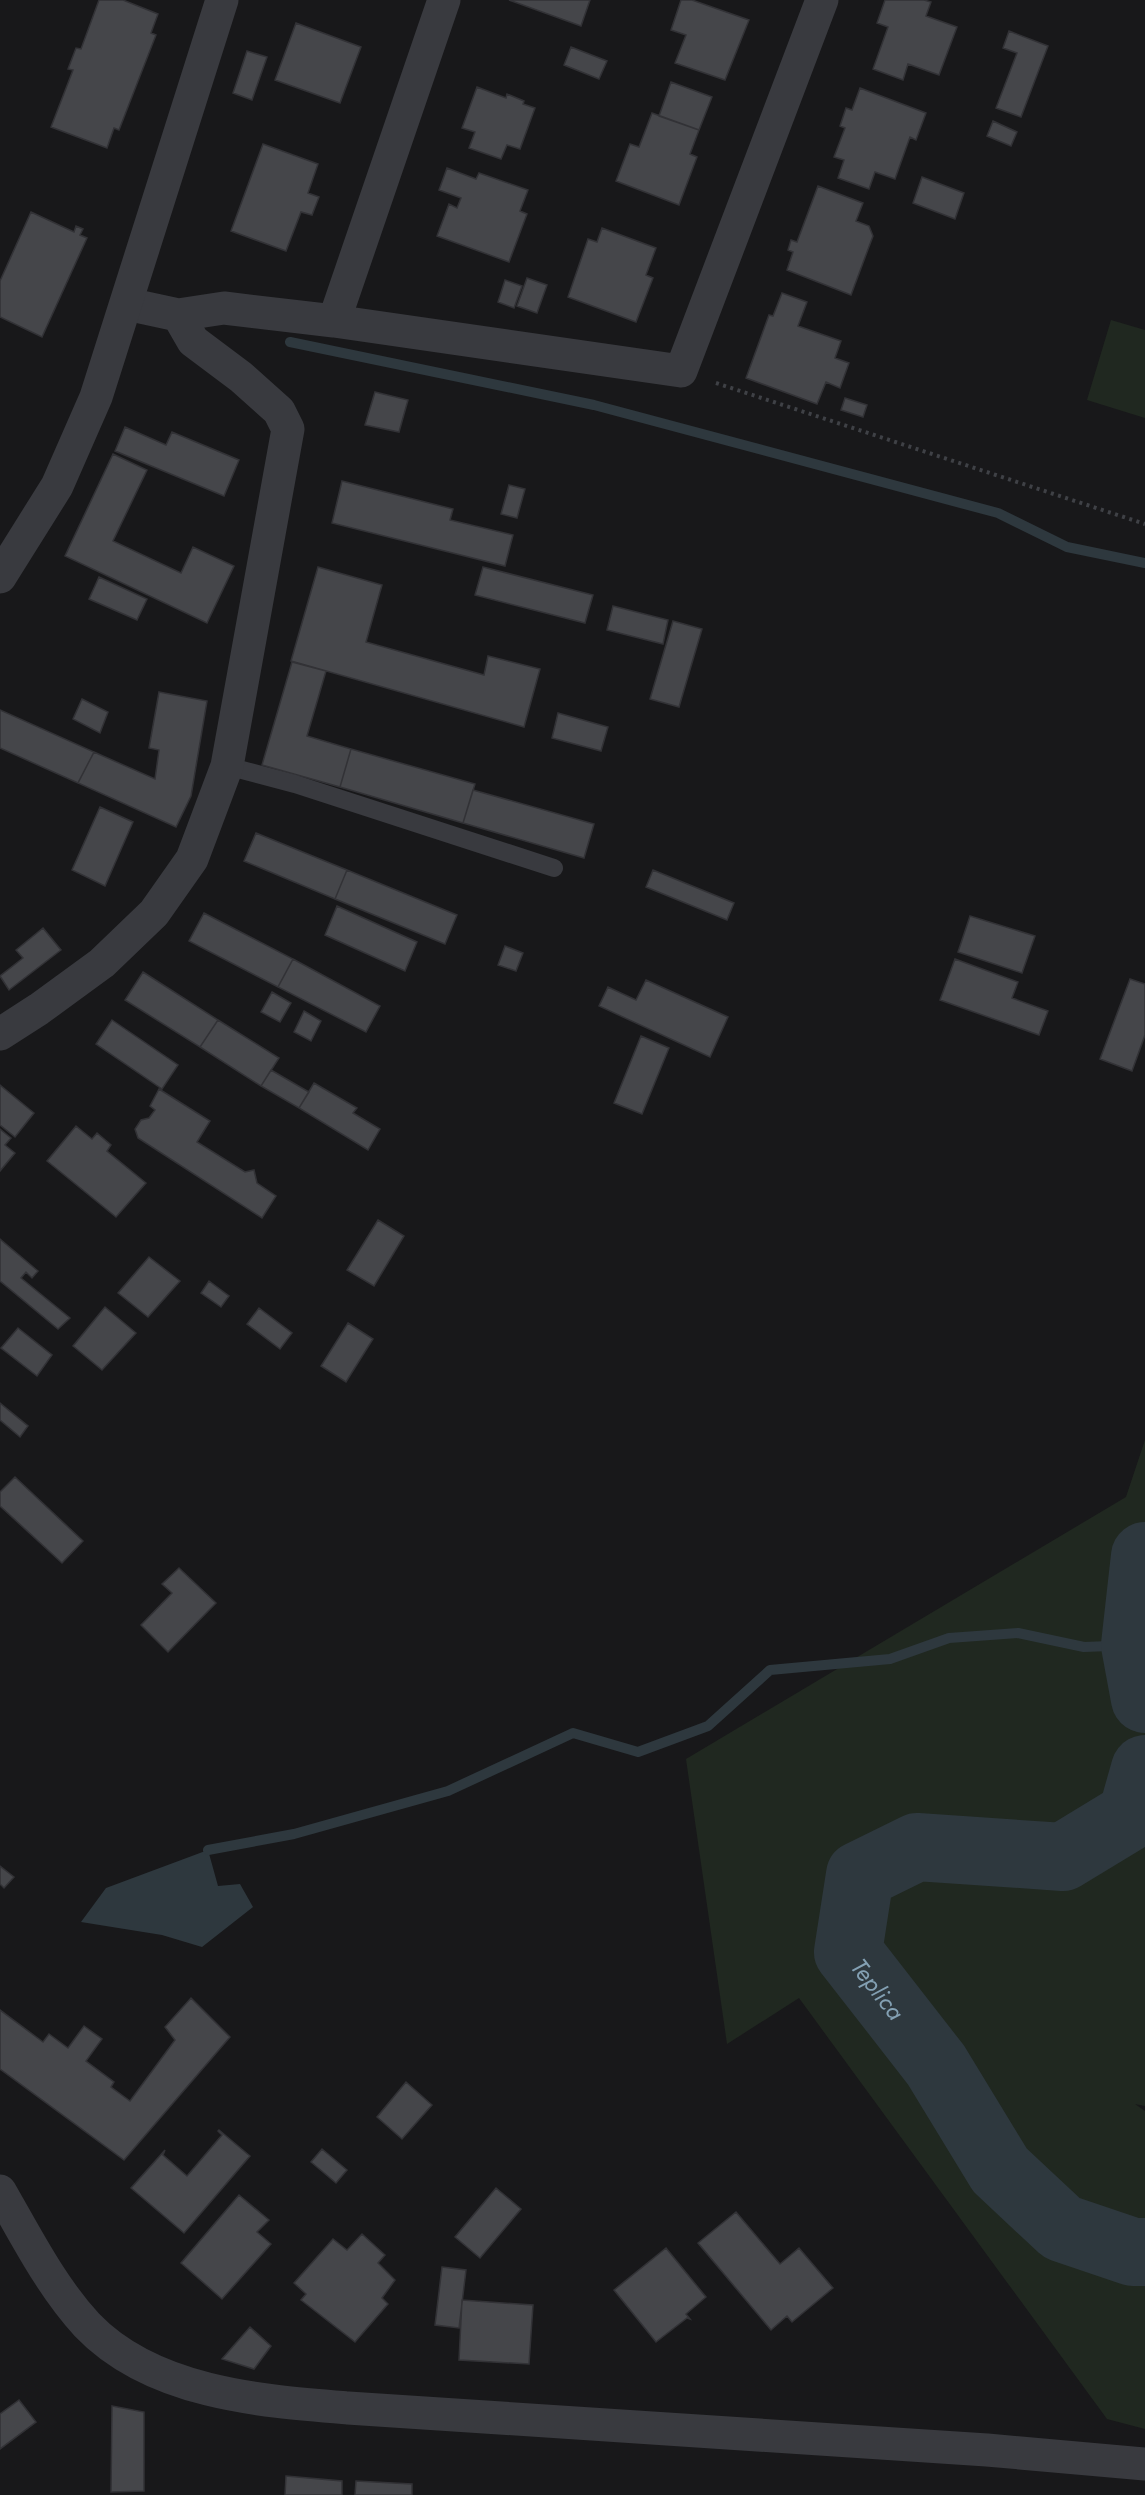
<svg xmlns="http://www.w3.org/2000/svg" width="1145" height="2495" viewBox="0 0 1145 2495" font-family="Jost,sans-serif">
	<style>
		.green { fill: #202820 }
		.water { fill: #2e383e }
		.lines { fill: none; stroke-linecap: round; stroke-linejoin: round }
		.stream { stroke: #2e383e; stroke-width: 10 }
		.river { stroke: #2e383e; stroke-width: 68 }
		.building { fill: #45464a; stroke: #323236; stroke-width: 1.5 }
		.path { stroke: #3f4146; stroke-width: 4; stroke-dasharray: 3 4.5; stroke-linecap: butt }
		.service { stroke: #393a3f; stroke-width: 18 }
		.minor { stroke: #393a3f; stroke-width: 33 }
		.tertiary { stroke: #393a3f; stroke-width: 33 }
		.labels { text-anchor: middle; stroke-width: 6; stroke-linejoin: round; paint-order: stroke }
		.water-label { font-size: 24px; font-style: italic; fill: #83a0b3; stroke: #131315 }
	</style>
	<rect width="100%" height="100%" fill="#18181a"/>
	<!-- green -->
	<path class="green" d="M 1111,320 L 1145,330 L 1145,418 L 1087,400 Z
		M 1145,1440 L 1145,2106 L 1135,2104 L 1145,2111 L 1145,2429 L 1107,2419 L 799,1998 L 727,2044 L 686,1759 L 1126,1497 Z"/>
	<!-- water -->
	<path class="water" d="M 208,1850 L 218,1886 L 240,1884 L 253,1907 L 202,1947 L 162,1935 L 81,1922 L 106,1888 Z"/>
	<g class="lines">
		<!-- stream -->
		<path class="stream" d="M 290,342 L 594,405 L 998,513 L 1067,547 L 1145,563
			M 208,1850 L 294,1834 L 448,1791 L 573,1733 L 638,1752 L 708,1726 L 770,1670 L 890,1659 L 949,1638 L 1018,1633 L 1084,1647 L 1135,1645"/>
		<!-- river -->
		<g class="river">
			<path d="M 1145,1556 L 1135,1645 L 1145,1699"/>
			<path id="s1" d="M 1145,1769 L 1132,1815 L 1063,1857 L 917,1847 L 860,1875 L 848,1952 L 936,2065 L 1000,2170 L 1062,2228 L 1133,2252 L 1145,2252"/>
		</g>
	</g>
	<!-- building -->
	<path class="building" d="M 99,0 L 123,0 L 158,14 L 151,33 L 156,35 L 119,130 L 114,128 L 107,148 L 51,127 L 73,70 L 68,69 L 76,48 L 81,49 Z
		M 509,0 L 590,0 L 581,26 Z
		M 681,0 L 692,0 L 749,20 L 725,80 L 675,63 L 686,35 L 671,30 Z
		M 885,0 L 924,0 L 931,2 L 926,16 L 957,27 L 939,75 L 908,64 L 903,80 L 873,69 L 888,27 L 877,23 Z
		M 296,23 L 361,47 L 340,103 L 275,80 Z
		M 1009,31 L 1048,46 L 1021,117 L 996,108 L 1017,53 L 1003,48 Z
		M 571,47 L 607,61 L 599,79 L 564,65 Z
		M 247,51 L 267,57 L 252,100 L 233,93 Z
		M 671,82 L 712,97 L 699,130 L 659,116 Z
		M 477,87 L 506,98 L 507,94 L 524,101 L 523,104 L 535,108 L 520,149 L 507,145 L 501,159 L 469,148 L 475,132 L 462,128 Z
		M 860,88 L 926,113 L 916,140 L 910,137 L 895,179 L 875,172 L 869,189 L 838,178 L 844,160 L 834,157 L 845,128 L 840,126 L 846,108 L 852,110 Z
		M 652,113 L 699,130 L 690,154 L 697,157 L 679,205 L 616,181 L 630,144 L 639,147 Z
		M 993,121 L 1017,132 L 1011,146 L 987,136 Z
		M 263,144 L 318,164 L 308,193 L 319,197 L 312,215 L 301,212 L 286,251 L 231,231 Z
		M 447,168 L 476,179 L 479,173 L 528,190 L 520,211 L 527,214 L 509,262 L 437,236 L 449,204 L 457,208 L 461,198 L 439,190 Z
		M 922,177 L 964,193 L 955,219 L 913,203 Z
		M 818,186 L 863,203 L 856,221 L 869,226 L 873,236 L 851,295 L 787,270 L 793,252 L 788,250 L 791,240 L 797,242 Z
		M 31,212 L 74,232 L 76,226 L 83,229 L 80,235 L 87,238 L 42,337 L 0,317 L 0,281 Z
		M 602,228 L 656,248 L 646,275 L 653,278 L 636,322 L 568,297 L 588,239 L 597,242 Z
		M 527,278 L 547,285 L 537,313 L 517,306 Z
		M 505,280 L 522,286 L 514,308 L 498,302 Z
		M 782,293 L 807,302 L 798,326 L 841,341 L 835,358 L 849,363 L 840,388 L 826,382 L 817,404 L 746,378 L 769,315 L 773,316 Z
		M 375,392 L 408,400 L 399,432 L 365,425 Z
		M 845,398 L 867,405 L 863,417 L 841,410 Z
		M 125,427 L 166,445 L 172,432 L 239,460 L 224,496 L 115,451 Z
		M 113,454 L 147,470 L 113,541 L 181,573 L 193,547 L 234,566 L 207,623 L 65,556 Z
		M 342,481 L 453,509 L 450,520 L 513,535 L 505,566 L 332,523 Z
		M 509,485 L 525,489 L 517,518 L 501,514 Z
		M 318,567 L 382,585 L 366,642 L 484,675 L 488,656 L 540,669 L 524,727 L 291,661 Z
		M 483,567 L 593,595 L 585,623 L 475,595 Z
		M 99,577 L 147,599 L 137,620 L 89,599 Z
		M 613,606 L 668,620 L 663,644 L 607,630 Z
		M 673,621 L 702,629 L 679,707 L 650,699 Z
		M 292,662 L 326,671 L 307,736 L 351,749 L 340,787 L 262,765 Z
		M 159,692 L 207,701 L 191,796 L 176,827 L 78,783 L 94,752 L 155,779 L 159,750 L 149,748 Z
		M 82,699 L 108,712 L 100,733 L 73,719 Z
		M 0,710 L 94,752 L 78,783 L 0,748 Z
		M 558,713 L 608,727 L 601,751 L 552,738 Z
		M 351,749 L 475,784 L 463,823 L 340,787 Z
		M 473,790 L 594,824 L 584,858 L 463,823 Z
		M 100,807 L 133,822 L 105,886 L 72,870 Z
		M 256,833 L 347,870 L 335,899 L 244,861 Z
		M 347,870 L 457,915 L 445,944 L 335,899 Z
		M 653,870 L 734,903 L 727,920 L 646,887 Z
		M 337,906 L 417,942 L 405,971 L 325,935 Z
		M 204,913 L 293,959 L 278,987 L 189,941 Z
		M 970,916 L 1035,936 L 1022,973 L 958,952 Z
		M 43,928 L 61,950 L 9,990 L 0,976 L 23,958 L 16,950 Z
		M 505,946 L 523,953 L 516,971 L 498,965 Z
		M 293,959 L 380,1006 L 366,1032 L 278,987 Z
		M 955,959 L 1018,982 L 1012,998 L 1048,1011 L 1039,1035 L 940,1000 Z
		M 143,972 L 218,1020 L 200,1047 L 125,1000 Z
		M 1130,979 L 1145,984 L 1145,1035 L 1132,1071 L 1100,1059 Z
		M 646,980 L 728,1017 L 710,1057 L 599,1006 L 608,987 L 636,1000 Z
		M 272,992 L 291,1003 L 280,1022 L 261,1012 Z
		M 304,1011 L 321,1021 L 311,1041 L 294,1032 Z
		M 112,1020 L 178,1065 L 162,1089 L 96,1044 Z
		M 218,1020 L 279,1058 L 261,1086 L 200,1047 Z
		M 641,1036 L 669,1048 L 642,1114 L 614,1103 Z
		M 271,1070 L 309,1092 L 299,1108 L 261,1086 Z
		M 314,1083 L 357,1108 L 353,1113 L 380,1129 L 368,1150 L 299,1108 Z
		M 0,1085 L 34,1113 L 15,1137 L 0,1125 Z
		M 159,1089 L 210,1121 L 197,1142 L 245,1172 L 254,1170 L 257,1183 L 276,1196 L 262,1218 L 138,1138 L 135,1129 L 141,1120 L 149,1118 L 155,1110 L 150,1106 Z
		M 76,1126 L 92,1139 L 97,1133 L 111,1145 L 107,1151 L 146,1183 L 116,1217 L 47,1161 Z
		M 0,1129 L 11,1138 L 5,1145 L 15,1153 L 0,1171 Z
		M 378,1220 L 404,1236 L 374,1286 L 347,1270 Z
		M 0,1239 L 38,1271 L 32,1278 L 26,1272 L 21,1278 L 70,1318 L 58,1329 L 0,1281 Z
		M 149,1257 L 180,1281 L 148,1317 L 118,1293 Z
		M 209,1281 L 229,1296 L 221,1307 L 201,1293 Z
		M 105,1307 L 136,1333 L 102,1370 L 73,1346 Z
		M 259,1308 L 292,1333 L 280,1349 L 247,1324 Z
		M 348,1323 L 373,1339 L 346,1382 L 321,1366 Z
		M 18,1328 L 52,1355 L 37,1376 L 1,1348 Z
		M 0,1403 L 28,1426 L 20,1437 L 0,1420 Z
		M 15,1477 L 83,1541 L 62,1563 L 0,1506 L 0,1492 Z
		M 179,1568 L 216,1603 L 168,1652 L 141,1625 L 172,1593 L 162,1584 Z
		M 0,1866 L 14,1877 L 4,1888 L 0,1884 Z
		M 191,1998 L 230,2037 L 124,2160 L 0,2069 L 0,2010 L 43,2042 L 49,2034 L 68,2048 L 84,2026 L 102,2039 L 86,2061 L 114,2082 L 111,2087 L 130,2101 L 175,2040 L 165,2027 Z
		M 406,2082 L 432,2105 L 402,2139 L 377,2117 Z
		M 219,2130 L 250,2156 L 184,2233 L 131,2188 L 165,2150 L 163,2155 L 187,2176 L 222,2135 L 218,2131 Z
		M 322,2149 L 347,2170 L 336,2183 L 311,2162 Z
		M 496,2188 L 521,2209 L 480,2258 L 455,2237 Z
		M 239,2195 L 269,2220 L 257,2232 L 271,2244 L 222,2299 L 181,2263 Z
		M 736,2212 L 780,2264 L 799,2248 L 833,2288 L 792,2322 L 787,2316 L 771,2330 L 698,2243 Z
		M 362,2234 L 385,2255 L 378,2263 L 395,2280 L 382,2298 L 388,2304 L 355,2342 L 301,2300 L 306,2294 L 294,2283 L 333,2239 L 347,2250 Z
		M 666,2248 L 706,2297 L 686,2314 L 690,2319 L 687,2318 L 656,2342 L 614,2290 Z
		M 442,2267 L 466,2270 L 459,2328 L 435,2325 Z
		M 462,2300 L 533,2305 L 529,2364 L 459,2360 Z
		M 250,2327 L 271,2346 L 254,2369 L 222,2359 Z
		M 19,2400 L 36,2422 L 0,2449 L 0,2414 Z
		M 112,2406 L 144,2412 L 144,2491 L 111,2492 Z
		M 286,2476 L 342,2481 L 342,2495 L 285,2495 Z
		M 356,2481 L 412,2484 L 412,2495 L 355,2495 Z"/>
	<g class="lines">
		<!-- path -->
		<path class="path" d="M 716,383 L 1145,524"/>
		<!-- service -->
		<path class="service" d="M 227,766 L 295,784 L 554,868"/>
		<!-- minor -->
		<path class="minor" d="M 127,304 L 178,315 L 224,308 L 334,321 L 681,371 L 822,0
			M 334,321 L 444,0
			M 0,1034 L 39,1009 L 102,963 L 154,913 L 192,859 L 227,766 L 288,429 L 279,411 L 241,377 L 193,341 L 178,315"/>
		<!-- tertiary -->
		<path class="tertiary" d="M 0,577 L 57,486 L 96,397 L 222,0
			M 0,2191 C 26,2236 51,2286 87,2325 C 152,2393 260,2401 348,2408 L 987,2450 L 1145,2464"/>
	</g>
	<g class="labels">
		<!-- water labels -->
		<g class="water-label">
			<text dy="8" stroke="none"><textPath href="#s1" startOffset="464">Teplica</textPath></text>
		</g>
	</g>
</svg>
